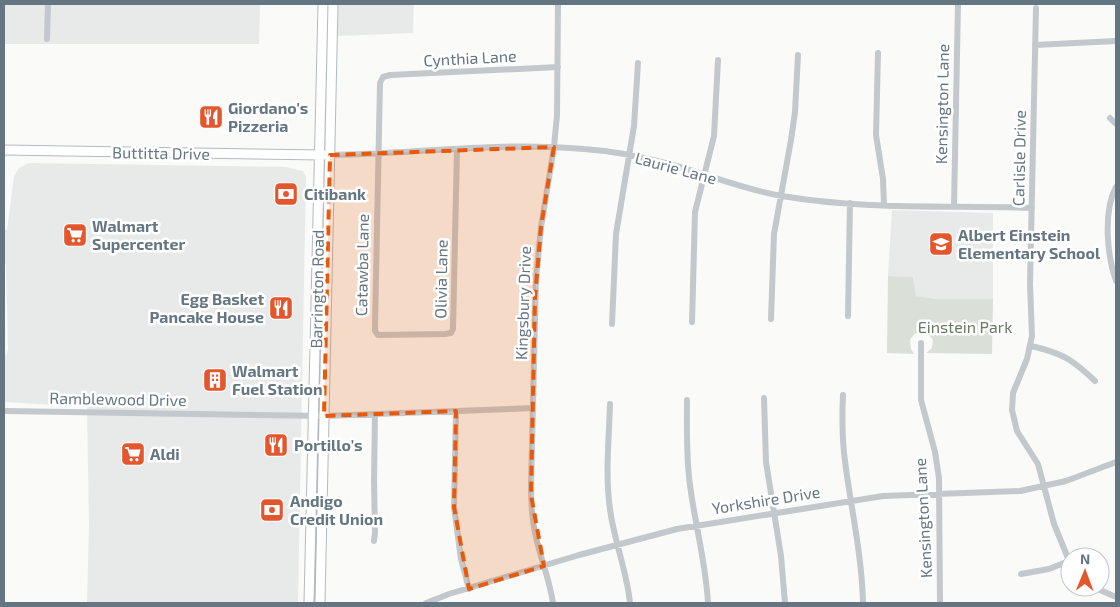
<svg xmlns="http://www.w3.org/2000/svg" width="1120" height="607" viewBox="0 0 1120 607" font-family="'Exo 2',sans-serif">
	<style>
		.built { fill: #e8e9e9 }
		.green { fill: #dadfd7 }
		.lines { fill: none; stroke-linecap: round; stroke-linejoin: round }
		.secondary-casing { stroke: #b3babf; stroke-width: 11 }
		.street { stroke: #c3c8cc; stroke-width: 6 }
		.secondary { stroke: #fff; stroke-width: 9 }
		.marked { fill: #e8590c; fill-opacity: 0.2; stroke: #e8590c; stroke-width: 4; stroke-dasharray: 10 6; stroke-linejoin: round }
		.labels { text-anchor: middle; stroke-width: 5; stroke-linejoin: round; paint-order: stroke }
		.street-label { font-size: 16px; fill: #657683; stroke: #fff }
		.poi-label { font-size: 16px; font-weight: bold; fill: #657683; stroke: #fff; text-anchor: start }
		.park-label { font-size: 16px; fill: #687a64; stroke: #fff }
	</style>
	<rect width="100%" height="100%" fill="#fafaf8"/>
	<!-- built -->
	<path class="built" d="M 4,4 L 260,4 L 259,44 L 4,44 Z
		M 337,4 L 414,4 L 413,33 L 336,36 Z
		M 29,163 L 286,167 L 303,171 L 306,176 L 298,603 L 87,603 L 89,525 L 87,407 L 4,402 L 4,359 L 8,350 L 6,264 L 4,263 L 4,230 L 7,230 L 14,176 L 19,168 Z
		M 892,210 L 993,213 L 993,299 L 936,299 L 915,296 L 913,277 L 888,276 Z"/>
	<!-- green -->
	<path class="green" d="M 888,276 L 913,277 L 916,296 L 936,299 L 993,299 L 992,354 L 926,353 L 932,348 L 933,340 L 928,333 C 921,330 914,332 910,340 L 911,349 L 914,354 L 887,353 Z"/>
	<g class="lines">
		<defs>
			<path id="secondary" d="M 4,150 L 323,155
				M 309,603 L 323,4
				M 320,603 L 333,4"/>
		</defs>
		<!-- secondary casing -->
		<use href="#secondary" class="secondary-casing"/>
		<!-- street -->
		<path class="street" d="M 1036,8 L 1030,284 L 1032,336 L 1027,359 L 1013,393 L 1012,410 L 1017,431 L 1038,464 L 1054,524 L 1070,563
			M 47,39 L 48,4
			M 1035,45 L 1116,41
			M 878,53 L 876,135 L 883,179 L 884,205
			M 1110,118 L 1116,124
			M 457,149 L 453,329 L 451,333 L 445,334 L 378,335 L 375,331 L 375,326 L 380,83 L 383,77 L 390,75 L 558,67
			M 330,155 C 414,154 499,141 584,149 C 614,151 644,157 673,165 C 709,175 745,190 782,196 C 864,210 949,205 1032,208
			M 1116,187 C 1103,211 1107,256 1116,281
			M 954,206 L 958,4
			M 848,316 L 850,203
			M 771,319 L 774,234 L 791,140 L 795,112 L 798,55
			M 692,322 L 695,212 L 714,136 L 718,60
			M 612,324 L 616,234 L 634,126 L 638,63
			M 921,343 L 921,400 L 935,452 L 939,478 L 940,603
			M 1031,346 C 1062,353 1072,359 1095,381
			M 843,395 C 842,417 842,439 845,461 C 851,509 862,555 863,603
			M 764,398 L 766,462 L 781,556 L 785,603
			M 687,400 C 687,429 686,457 690,485 C 695,525 706,563 708,603
			M 610,404 C 609,439 605,475 610,509 C 614,541 627,571 630,603
			M 4,411 L 324,416 L 533,408
			M 456,411 L 454,507 L 461,559 L 469,589
			M 374,541 L 375,533 L 374,481 L 375,414
			M 1021,574 L 1049,569 L 1069,561
			M 1093,587 L 1116,597
			M 426,603 L 449,594 L 579,555 L 677,529 L 883,496 L 1020,491 L 1066,481 L 1116,462
			M 553,603 C 550,582 542,562 537,541 C 532,523 531,505 531,486 L 536,280 L 541,227 L 554,147 L 557,115 L 558,4"/>
		<!-- secondary -->
		<use href="#secondary" class="secondary"/>
	</g>
	<!-- marked area -->
	<path class="marked" d="M 554,147 L 541,227 L 535,298 L 531,495 L 544,566 L 469,589 L 454,507 L 456,411 L 324,416 L 330,155 Z"/>
	<!-- icons -->
	<defs>
		<symbol id="restaurant-square" viewBox="-11 -11 22 22"><rect x="-9" y="-9" width="18" height="18" rx="4" fill="#e4572e" stroke="#fff"/><path d="M-5-6h1v4h1v-4h1v4h1v-4h1v5L-1.5 .5V6h-2V.5L-5-1ZM5-6V6H3V1.5H1.5Q1.5-4 5-6Z" fill="#fff"/></symbol>
		<symbol id="bank-square" viewBox="-11 -11 22 22"><rect x="-9" y="-9" width="18" height="18" rx="4" fill="#e4572e" stroke="#fff"/><path d="M-6-4H6V4H-6ZM0-2.3a2.3 2.3 0 1 0 0 4.6a2.3 2.3 0 1 0 0-4.6Z" fill="#fff"/></symbol>
		<symbol id="supermarket-square" viewBox="-11 -11 22 22"><rect x="-9" y="-9" width="18" height="18" rx="4" fill="#e4572e" stroke="#fff"/><path d="M-6-5.5h2.5l.6 2H6L4.5 2H-2.5L-4.4-4H-6ZM-1.5 3.2a1.3 1.3 0 1 0 .1 0ZM3 3.2a1.3 1.3 0 1 0 .1 0Z" fill="#fff"/></symbol>
		<symbol id="school-square" viewBox="-11 -11 22 22"><rect x="-9" y="-9" width="18" height="18" rx="4" fill="#e4572e" stroke="#fff"/><path d="M0-5L7-2L0 1L-7-2ZM-4 1L0 2.5L4 1V4Q0 6-4 4Z" fill="#fff"/></symbol>
		<symbol id="building-square" viewBox="-11 -11 22 22"><rect x="-9" y="-9" width="18" height="18" rx="4" fill="#e4572e" stroke="#fff"/><path d="M-4-6H4V6H1V3H-1V6H-4ZM-2.5-4.3h1.7v1.8h-1.7ZM.8-4.3h1.7v1.8H.8ZM-2.5-1h1.7V.8h-1.7ZM.8-1h1.7V.8H.8Z" fill="#fff"/></symbol>
	</defs>
	<g fill-rule="evenodd">
		<use href="#restaurant-square" x="197" y="103" width="28" height="28"/>
		<use href="#bank-square" x="272" y="180" width="28" height="28"/>
		<use href="#supermarket-square" x="61" y="221" width="28" height="28"/>
		<use href="#school-square" x="927" y="230" width="28" height="28"/>
		<use href="#restaurant-square" x="267" y="294" width="28" height="28"/>
		<use href="#building-square" x="201" y="366" width="28" height="28"/>
		<use href="#restaurant-square" x="262" y="431" width="28" height="28"/>
		<use href="#supermarket-square" x="119" y="440" width="28" height="28"/>
		<use href="#bank-square" x="258" y="496" width="28" height="28"/>
	</g>
	<g class="labels">
		<!-- street labels -->
		<g class="street-label">
			<text transform="translate(470 58) rotate(-3)" y="6">Cynthia Lane</text>
			<text transform="translate(942 104) rotate(-89)" y="6">Kensington Lane</text>
			<text transform="translate(161 153) rotate(1)" y="6">Buttitta Drive</text>
			<text transform="translate(1019 158) rotate(-89)" y="6">Carlisle Drive</text>
			<text transform="translate(676 168) rotate(15)" y="6">Laurie Lane</text>
			<text transform="translate(362 265) rotate(-89)" y="6">Catawba Lane</text>
			<text transform="translate(441 279) rotate(-89)" y="6">Olivia Lane</text>
			<text transform="translate(317 289) rotate(-89)" y="6">Barrington Road</text>
			<text transform="translate(523 303) rotate(-88)" y="6">Kingsbury Drive</text>
			<text transform="translate(118 399) rotate(1)" y="6">Ramblewood Drive</text>
			<text transform="translate(766 500) rotate(-9)" y="6">Yorkshire Drive</text>
			<text transform="translate(923 518) rotate(-93)" y="6">Kensington Lane</text>
		</g>
		<!-- poi labels -->
		<g class="poi-label">
			<text x="228" y="114">Giordano's<tspan x="228" dy="18">Pizzeria</tspan></text>
			<text x="304" y="200">Citibank</text>
			<text x="92" y="232">Walmart<tspan x="92" dy="18">Supercenter</tspan></text>
			<text x="958" y="241">Albert Einstein<tspan x="958" dy="18">Elementary School</tspan></text>
			<text x="264" y="305" text-anchor="end">Egg Basket<tspan x="264" dy="18">Pancake House</tspan></text>
			<text x="232" y="377">Walmart<tspan x="232" dy="18">Fuel Station</tspan></text>
			<text x="294" y="451">Portillo's</text>
			<text x="150" y="460">Aldi</text>
			<text x="290" y="507">Andigo<tspan x="290" dy="18">Credit Union</tspan></text>
		</g>
		<!-- park labels -->
		<g class="park-label">
			<text x="965" y="333">Einstein Park</text>
		</g>
	</g>
	<!-- border -->
	<rect width="1120" height="607" fill="none" stroke="#657683" stroke-width="10"/>
	<!-- north arrow -->
	<g transform="translate(1085 572) rotate(1)"><circle r="24" fill="#ffffff" stroke="#c1c8cd"/>
	<path d="M0-4L9 19L0 12L-9 19Z" fill="#e4572e"/>
	<text y="-8" font-size="14" font-weight="bold" text-anchor="middle" fill="#657683">N</text>
	</g>
</svg>
